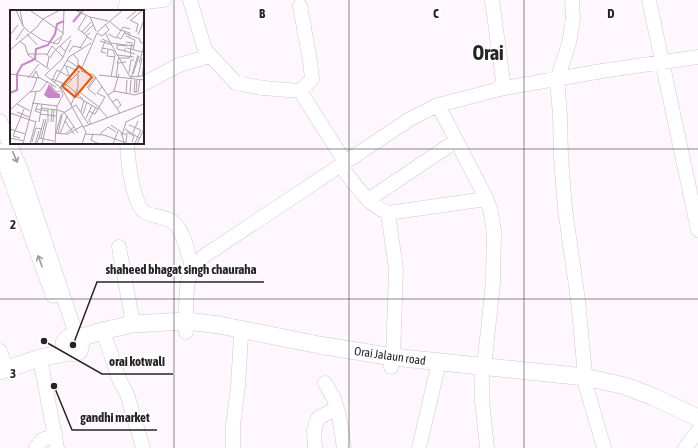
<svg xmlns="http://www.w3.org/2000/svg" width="698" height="448" viewBox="0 0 698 448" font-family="'Asap Condensed',sans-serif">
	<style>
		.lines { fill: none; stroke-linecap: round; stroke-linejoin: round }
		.minor-casing { stroke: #cfc9cf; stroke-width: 15 }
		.major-casing { stroke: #cfc9cf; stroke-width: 18 }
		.minor { stroke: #fff; stroke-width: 14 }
		.major { stroke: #fff; stroke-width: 17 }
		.oneway { stroke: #9d9c9d }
		.grid { fill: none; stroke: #262426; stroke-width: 1; stroke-opacity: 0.55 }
		.labels { text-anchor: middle; stroke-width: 4; stroke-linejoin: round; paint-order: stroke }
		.street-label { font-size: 12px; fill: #262426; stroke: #fff }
		.town-label { font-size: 20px; font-weight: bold; fill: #262426; stroke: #fff }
		.inset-river { fill: none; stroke: #c787ca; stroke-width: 2 }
		.inset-road { fill: none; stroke: #a8a3a8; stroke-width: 1 }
		.view { fill: #e8590c; fill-opacity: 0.15; stroke: #e8590c; stroke-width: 2 }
		.inset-edge { fill: none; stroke: #262426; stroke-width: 2 }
		.grid-label { font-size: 13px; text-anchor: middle; font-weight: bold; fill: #262426; stroke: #fff; stroke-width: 4; stroke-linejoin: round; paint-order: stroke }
		.leader { fill: none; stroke: #262426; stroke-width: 1.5 }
		.callout-dot { fill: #262426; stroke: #fff; stroke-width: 1.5 }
		.callout-label { font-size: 13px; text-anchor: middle; font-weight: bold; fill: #262426; stroke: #fff; stroke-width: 4; stroke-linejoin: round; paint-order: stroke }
	</style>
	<rect width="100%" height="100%" fill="#fef8fe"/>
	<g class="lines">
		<defs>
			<path id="minor" d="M 190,0 L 205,50 L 236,83 L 263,88 L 300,91 L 312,79 L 310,61 L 300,6
				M 492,0 L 504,88
				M 572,0 L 573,19 L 569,43 L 557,80 L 560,115 L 561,157 L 565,209 L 578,300 L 586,386 L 604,448
				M 649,0 L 698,230
				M 126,11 L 126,4 L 164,0
				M 143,84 L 179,65 L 210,56
				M 300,91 L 345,162
				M 438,105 L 484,194 L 490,208 L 494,232 L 493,283 L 484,367
				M 0,121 L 21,170 L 77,337
				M 127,143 C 128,159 132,208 148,214 C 157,217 170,217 176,225 C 185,235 189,257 193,271
				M 0,151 L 53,296
				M 340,165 C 354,183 367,204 388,213 L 486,199
				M 368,200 L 456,141
				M 388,213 L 396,269 L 393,357 L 391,367
				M 119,247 L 133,324
				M 186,332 C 187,315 184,294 189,278 C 192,269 199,263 204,256 L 410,119 L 438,105 L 504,88 L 602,71 L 698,57
				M 106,340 L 119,379 L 127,394 L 143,448
				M 0,351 L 3,360
				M 40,358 L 57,448
				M 482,378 L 482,400 L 487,448
				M 325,383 L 334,399 L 339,415 L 344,448
				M 36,448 L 42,440 L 55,435
				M 233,448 L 233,425 L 238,386 L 241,337
				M 315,448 L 314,430 L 318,418 L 337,408
				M 419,448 L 439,362
				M 685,448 L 698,431"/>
			<path id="major" d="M 79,338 L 81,343 L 79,351 L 74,353 L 67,350 L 64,343 L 69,337 L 74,336 L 79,338 L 106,330 L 133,324 L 187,321 L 219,325 L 319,345 L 393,357 L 585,377 L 625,386 L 654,397 L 698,418
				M 0,371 L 40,358 L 69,352"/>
		</defs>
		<!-- minor casing -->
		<use href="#minor" class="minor-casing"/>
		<!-- major casing -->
		<use href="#major" class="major-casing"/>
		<!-- minor -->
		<use href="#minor" class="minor"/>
		<!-- major -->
		<use href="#major" class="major"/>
	</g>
	<!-- one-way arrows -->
	<defs><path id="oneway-shaft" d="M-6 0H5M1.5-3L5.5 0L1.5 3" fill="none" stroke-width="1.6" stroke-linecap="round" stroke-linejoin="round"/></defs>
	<g class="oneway">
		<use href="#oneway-shaft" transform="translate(15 157) rotate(67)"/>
		<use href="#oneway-shaft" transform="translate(40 261) rotate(-110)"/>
	</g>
	<!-- grid -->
	<path class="grid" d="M 174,0 L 174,448M 349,0 L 349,448M 524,0 L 524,448M 0,149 L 698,149M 0,299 L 698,299"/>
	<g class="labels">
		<!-- street labels -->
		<g class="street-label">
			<text transform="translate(390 356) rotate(8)" y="4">Orai Jalaun road</text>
		</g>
		<!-- town labels -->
		<g class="town-label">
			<text x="488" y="60">Orai</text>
		</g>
	</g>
	<!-- overview -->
	<g transform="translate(10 10)">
		<rect width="134" height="134" fill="#fef8fe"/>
		<path d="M 39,74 L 45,82 L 50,84 L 50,88 L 38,88 L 34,85 Z" fill="#c787ca"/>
		<path class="inset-river" d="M 63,12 L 73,0M 0,83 L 7,80 L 7,64 L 12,55 L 25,49 L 26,39 L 38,35 L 45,24 L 47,14 L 54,11"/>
		<path class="inset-road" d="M 6,0 L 13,16M 10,0 L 13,16 L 19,22M 65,0 L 80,7 L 86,21M 21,1 L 53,23M 76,6 L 68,19 L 76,25M 80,7 L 98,11M 117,9 L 127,0M 120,10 L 128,14 L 126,22M 121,10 L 133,0M 99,11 L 110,20 L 120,23 L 119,26M 20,22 L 32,30 L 43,33 L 53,25 L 54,0M 72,22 L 81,12M 87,22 L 113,0M 80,23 L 76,26 L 82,30M 87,23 L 92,26 L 99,20 L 95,14M 95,23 L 120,67 L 132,66M 114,23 L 130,29 L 130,32 L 134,34M 17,24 L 27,35M 74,24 L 83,15M 98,24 L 106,28 L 113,17 L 120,19M 0,25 L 8,15M 128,25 L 134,10M 116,26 L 125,30 L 123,40M 107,27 L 111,29 L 115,22M 92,29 L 101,33 L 124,36M 6,30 L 14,18M 9,31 L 15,35 L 18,45 L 39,59M 90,31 L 102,35M 95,31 L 91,42 L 96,43M 116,32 L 122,33 L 120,43M 43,33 L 48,34 L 52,27M 70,38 L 77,27M 92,38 L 103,40 L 105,45M 115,38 L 115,41 L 125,44M 117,38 L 132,42M 0,40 L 27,17 L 33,9 L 50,0M 98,40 L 97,46 L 105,47M 55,41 L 50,36 L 61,26M 115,41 L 107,39 L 107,35 L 117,36M 59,42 L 63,36 L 72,38M 18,44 L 37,44 L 39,47 L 37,57M 63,44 L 68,50 L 68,58M 37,45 L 42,36 L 53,47M 107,45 L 124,47M 40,48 L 45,40 L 50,36M 57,50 L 71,59M 116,52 L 107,53 L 109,48 L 120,48 L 121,43M 129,53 L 134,36M 54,55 L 70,62M 56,57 L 61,71M 71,60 L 87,23M 71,61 L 84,65M 119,63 L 121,50 L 124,50M 0,64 L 30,68 L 46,77M 123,64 L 129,46M 84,65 L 110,103M 89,65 L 134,70M 101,67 L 105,45M 128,67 L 132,48M 132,67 L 134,53M 18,68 L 29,54M 22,68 L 26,61 L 29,68M 86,68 L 78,79 L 86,85M 106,68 L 108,53M 121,68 L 128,45M 42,69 L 57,75 L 73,89M 42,70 L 47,60 L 58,66M 44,73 L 59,47 L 81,33M 52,74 L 54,79 L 88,99M 41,75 L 46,82 L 50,81M 50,77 L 35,65 L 52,49 L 61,30M 51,77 L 76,122 L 72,134M 92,77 L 87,83 L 95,87M 49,78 L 56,75 L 70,61M 77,78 L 85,67M 67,80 L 89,97M 104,81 L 125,85 L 134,82M 20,82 L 30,81 L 38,71M 124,82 L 128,82 L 130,69M 124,82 L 125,70M 126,82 L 127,70M 120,83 L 121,70M 116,84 L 117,70M 98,85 L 104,81 L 109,64M 102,92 L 107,89 L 111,95 L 107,98M 22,93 L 47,96M 28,93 L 25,101 L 31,103M 7,94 L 20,101M 61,95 L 68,77 L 68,64M 31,98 L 47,100M 89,98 L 98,108M 26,99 L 38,101M 0,100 L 23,79 L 27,68M 47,100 L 54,102 L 68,123M 79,101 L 85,104 L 95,87M 7,102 L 19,107M 55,102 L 66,95 L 79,115M 71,102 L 74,90M 0,103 L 26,112M 30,104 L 46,106M 73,104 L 77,92M 76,108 L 82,95M 55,111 L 64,124M 29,112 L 32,94M 38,112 L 38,99M 41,112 L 42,100M 43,112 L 44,100M 81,114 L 79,110 L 86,97M 101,115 L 111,122 L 114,132M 119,115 L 131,120 L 125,133M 73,117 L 134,94M 0,119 L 15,124M 115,119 L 129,128M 117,122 L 124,126 L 122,132M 45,123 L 55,124 L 64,117M 46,123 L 51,105 L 55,102M 123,123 L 128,111M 48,124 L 52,105M 50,124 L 57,106M 75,124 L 94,125 L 119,134M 83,124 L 81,130 L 89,134M 90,124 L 98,117 L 106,122M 112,124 L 117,124 L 116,132M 56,125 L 72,116M 112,125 L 116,112 L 134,103M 0,128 L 14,131M 10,128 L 3,126 L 14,99M 29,128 L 34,109M 31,128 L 36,109M 22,132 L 26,118 L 32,119M 27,133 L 29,128 L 44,131M 13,134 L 26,82M 20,134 L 26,111M 25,134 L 29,121M 32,134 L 37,112M 45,134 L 47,96 L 53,85 L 50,77M 103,134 L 108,121M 127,134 L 134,119"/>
		<path class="view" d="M 69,56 L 82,67 L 65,87 L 52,76 Z"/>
		<rect width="134" height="134" class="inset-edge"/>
	</g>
	<g class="grid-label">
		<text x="262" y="18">B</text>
		<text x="436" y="18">C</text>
		<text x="611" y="18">D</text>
		<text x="13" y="229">2</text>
		<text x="13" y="378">3</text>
	</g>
	<!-- callouts -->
	<path class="leader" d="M73 345L97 282H264M44 341L102 374H173M54 386L72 430H157"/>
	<g class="callout-dot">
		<circle cx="73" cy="345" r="4"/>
		<circle cx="44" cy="341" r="4"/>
		<circle cx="54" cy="386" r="4"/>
	</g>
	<g class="callout-label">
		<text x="181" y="274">shaheed bhagat singh chauraha</text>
		<text x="137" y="366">orai kotwali</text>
		<text x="115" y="422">gandhi market</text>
	</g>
</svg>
